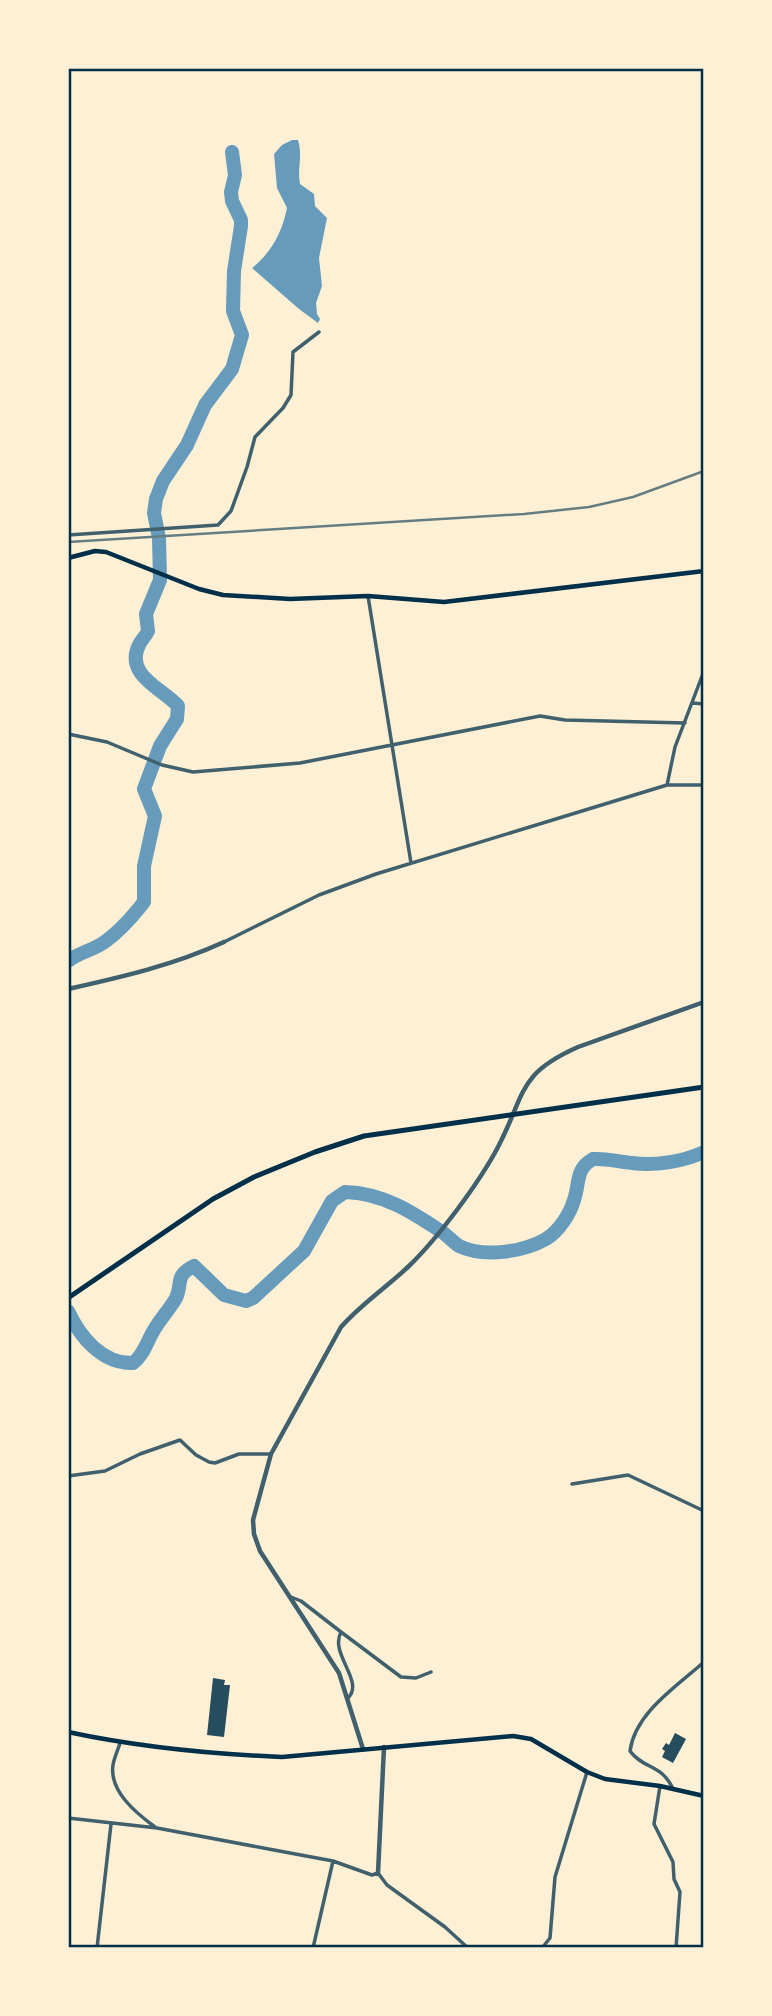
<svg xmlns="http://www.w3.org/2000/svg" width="772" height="2016" viewBox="0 0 772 2016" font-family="'IBM Plex Sans',sans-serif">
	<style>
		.water { fill: #669bbc }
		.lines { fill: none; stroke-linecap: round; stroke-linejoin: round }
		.river { stroke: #669bbc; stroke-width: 14 }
		.building { fill: #264d5e }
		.minor { stroke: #3f606c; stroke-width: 3.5 }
		.tertiary { stroke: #3f606c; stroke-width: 4.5 }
		.secondary { stroke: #003049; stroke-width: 4.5 }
		.trunk { stroke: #003049; stroke-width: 5 }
		.rail { stroke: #657d81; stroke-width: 2.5 }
		.neatline { fill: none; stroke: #003049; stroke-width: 2.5 }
	</style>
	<rect width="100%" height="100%" fill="#fdf0d5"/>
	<!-- water -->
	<path class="water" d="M 292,140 L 298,140 C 303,156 297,168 300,184 L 314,194 L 315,206 L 327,218 L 319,258 L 322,286 L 316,303 L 317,314 L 320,319 L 318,323 L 299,309 L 252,268 C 272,252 282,232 287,208 L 277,188 L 274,154 L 282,145 Z"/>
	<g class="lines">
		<!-- river -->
		<path class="river" d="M 68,961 C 80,952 91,951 103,943 C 118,933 133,916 144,902 L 144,866 L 155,816 L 144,789 L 160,746 L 177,719 L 178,706 C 163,689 124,675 139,645 C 141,640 146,636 148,631 L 146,614 L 160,580 L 159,538 L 154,513 L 156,499 L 163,481 L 187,445 L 205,405 L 232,369 L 242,335 L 233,311 L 234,271 L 241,226 L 241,220 L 232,201 L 231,192 L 235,175 L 232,152
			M 68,1311 C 80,1337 102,1364 133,1363 C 144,1355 147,1341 154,1330 C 160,1319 170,1309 176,1298 C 183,1283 174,1276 194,1266 L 224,1295 L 246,1301 L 253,1298 L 304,1251 L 332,1201 L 345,1192 C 383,1193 412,1212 442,1232 C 448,1236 453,1242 459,1246 C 484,1258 523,1252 546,1239 C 559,1231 570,1214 574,1200 C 580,1183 575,1169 593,1159 C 607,1158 618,1162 632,1163 C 655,1166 682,1162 704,1152"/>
	</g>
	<!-- building -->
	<path class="building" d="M 213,1678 L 225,1680 L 224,1685 L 230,1685 L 224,1737 L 207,1735 Z
		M 675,1733 L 686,1739 L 673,1763 L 662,1757 L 665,1751 L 662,1749 L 666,1743 L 669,1745 Z"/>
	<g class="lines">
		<!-- minor -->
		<path class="minor" d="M 68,535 L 218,525 L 231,511 L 247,467 L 255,437 L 283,408 L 291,395 L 293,352 L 319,332
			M 368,596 L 411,863
			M 693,703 L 704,704
			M 68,734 L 107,742 L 162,765 L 193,772 L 300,763 L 540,716 L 565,720 L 685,723
			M 667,785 L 675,747 L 704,671
			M 224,942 L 319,895 L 376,874 L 667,785 L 704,785
			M 68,1476 L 105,1471 L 140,1454 L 180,1440 L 196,1455 L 209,1462 L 215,1463 L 239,1454 L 271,1454
			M 572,1484 L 628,1475 L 704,1511
			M 291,1597 L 301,1601 L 341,1632 C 329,1654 365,1681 348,1698
			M 341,1632 L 401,1677 L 416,1678 L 431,1672
			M 120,1743 C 118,1750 114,1758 113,1765 C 109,1791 136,1813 155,1827
			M 660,1786 L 654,1824 L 673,1862 L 674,1879 L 680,1892 L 676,1948
			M 673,1789 C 662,1764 643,1769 630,1751 C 635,1713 677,1686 704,1662
			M 68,1818 L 157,1828 L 274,1850 L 333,1861 L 372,1875 L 378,1873 L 387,1885 L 445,1927 L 468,1948
			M 97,1948 L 111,1824
			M 313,1948 L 333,1861
			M 542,1948 L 550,1938 L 555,1877 L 587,1772"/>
		<!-- tertiary -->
		<path class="tertiary" d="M 68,989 C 122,977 174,965 224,942
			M 363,1749 L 339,1673 L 260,1551 L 254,1534 L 253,1520 L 271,1454 L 341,1327 C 361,1304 387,1287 409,1266 C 438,1238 479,1183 498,1147 C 526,1093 517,1074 578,1047 L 704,1002
			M 378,1873 L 384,1747"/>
		<!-- secondary -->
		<path class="secondary" d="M 68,558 L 95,551 L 106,552 L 199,589 L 223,595 L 290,599 L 368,596 L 444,602 L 704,571
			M 68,1732 C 138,1747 210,1754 282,1757 L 513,1736 L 531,1739 L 587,1772 L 605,1779 L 660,1786 L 704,1796"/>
		<!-- trunk -->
		<path class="trunk" d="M 68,1298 L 213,1199 L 254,1177 L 315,1152 L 364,1136 L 704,1087"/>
		<!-- rail -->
		<path class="rail" d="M 68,542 L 524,514 L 589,507 L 633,497 L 704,471"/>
	</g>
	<!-- border -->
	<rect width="772" height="2016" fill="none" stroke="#fdf0d5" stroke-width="140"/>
	<rect x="70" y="70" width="632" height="1876" class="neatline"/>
</svg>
